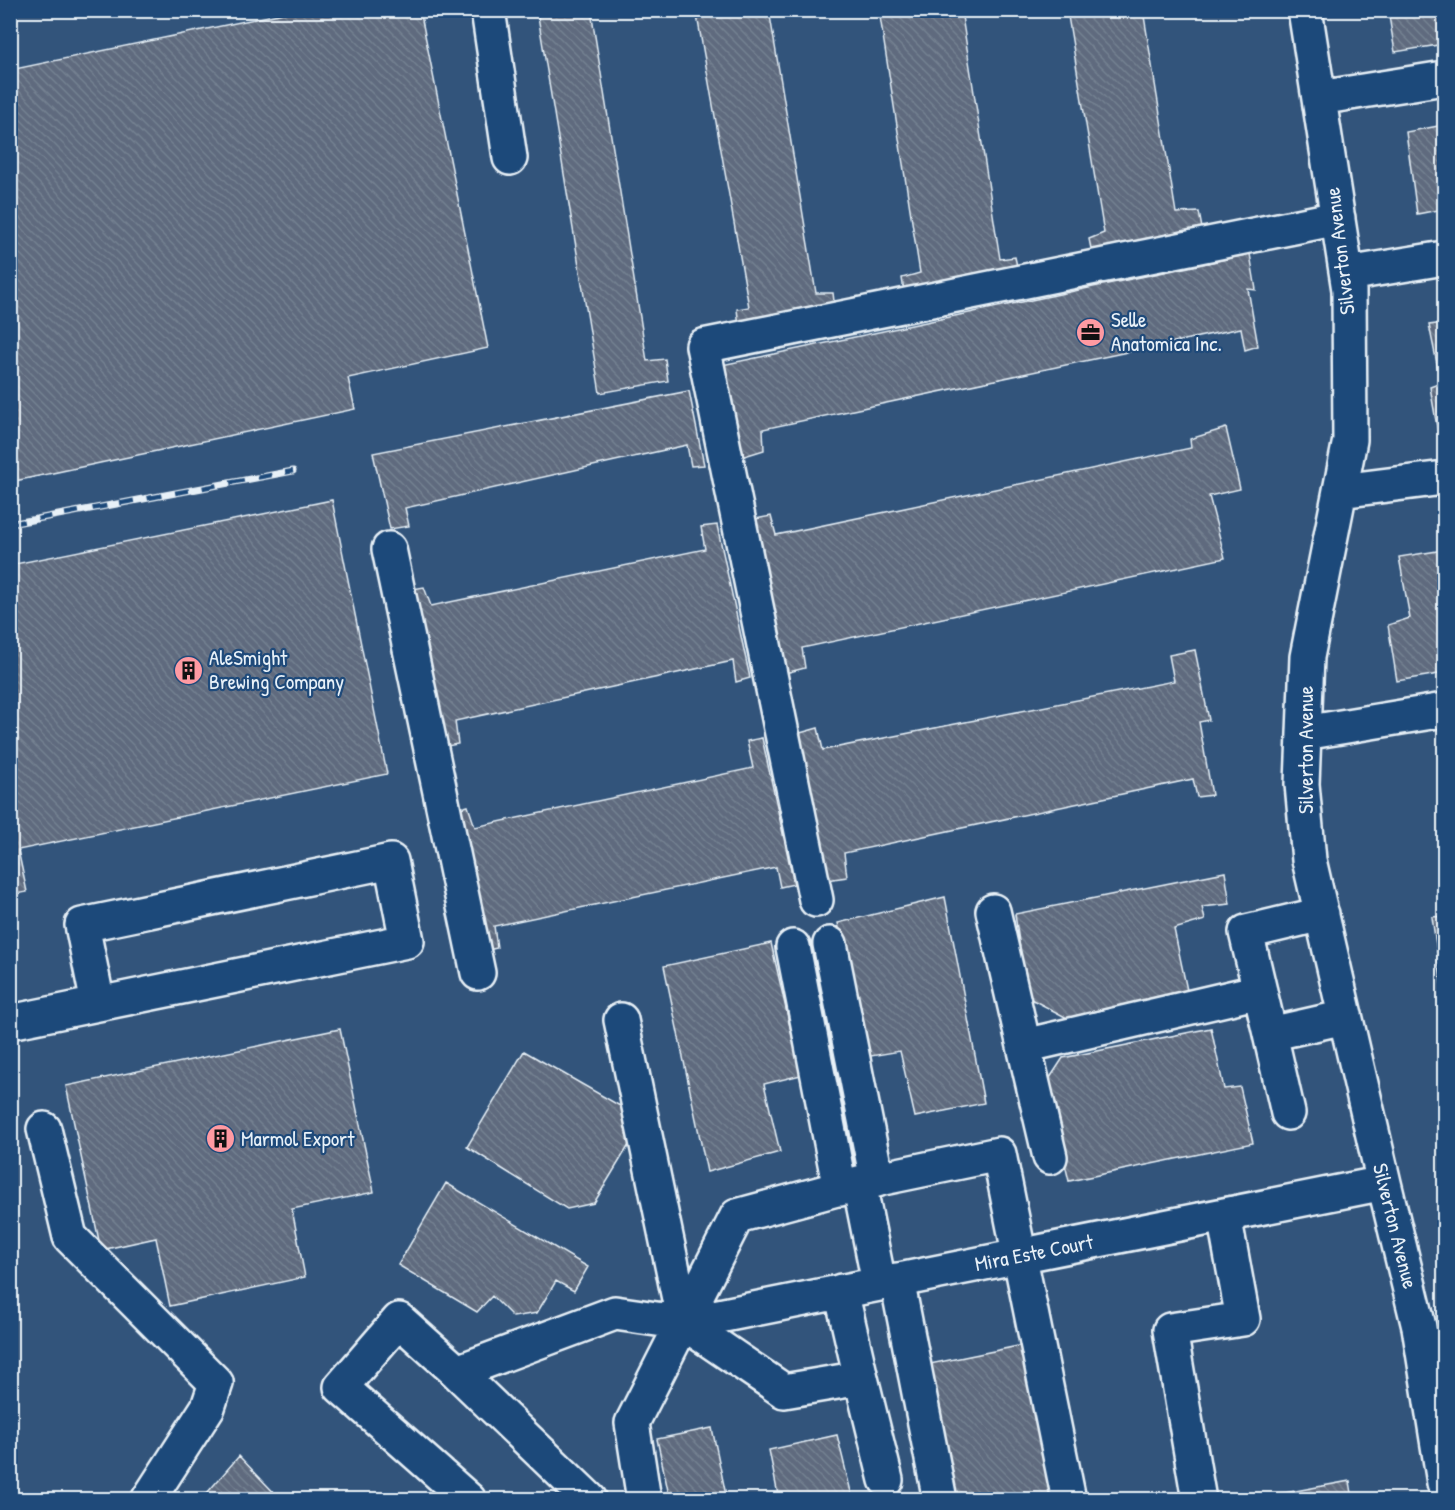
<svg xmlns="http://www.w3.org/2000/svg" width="1455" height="1510" viewBox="0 0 1455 1510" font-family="'Patrick Hand',sans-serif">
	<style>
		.building { fill: url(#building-back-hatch); stroke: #e8f1f8; stroke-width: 1.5 }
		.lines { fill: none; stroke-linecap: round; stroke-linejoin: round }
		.minor-casing { stroke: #e8f1f8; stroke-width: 38 }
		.minor { stroke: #1f4a7a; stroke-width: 33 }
		.rail-casing { stroke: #e8f1f8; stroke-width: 7 }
		.rail { stroke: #1f4a7a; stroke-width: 4.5; stroke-dasharray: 14; stroke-linecap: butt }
		.labels { text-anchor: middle; stroke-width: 4.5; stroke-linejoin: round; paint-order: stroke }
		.street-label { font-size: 21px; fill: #e8f1f8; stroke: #1f4a7a }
		.poi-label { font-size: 21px; fill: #e8f1f8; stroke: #1f4a7a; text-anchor: start }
	</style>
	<defs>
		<pattern id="building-back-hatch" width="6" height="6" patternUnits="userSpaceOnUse" patternTransform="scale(1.5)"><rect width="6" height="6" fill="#5e6b7e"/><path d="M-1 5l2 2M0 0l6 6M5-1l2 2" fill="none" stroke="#758191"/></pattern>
	</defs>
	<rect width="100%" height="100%" fill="#32547b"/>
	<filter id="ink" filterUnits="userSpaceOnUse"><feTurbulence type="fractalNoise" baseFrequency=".0167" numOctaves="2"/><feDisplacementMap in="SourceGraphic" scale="12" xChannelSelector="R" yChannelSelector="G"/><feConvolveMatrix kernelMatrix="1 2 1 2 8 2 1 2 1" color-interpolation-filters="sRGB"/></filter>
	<g filter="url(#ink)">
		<!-- building -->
		<path class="building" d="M 298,10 L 420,10 L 488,348 L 348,378 L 355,409 L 10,482 L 10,70 Z
			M 537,10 L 595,10 L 591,11 L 647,361 L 665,359 L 668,381 L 600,393 Z
			M 696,10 L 769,10 L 816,293 L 833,293 L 835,310 L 739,326 L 737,309 L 749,307 Z
			M 879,10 L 961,10 L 1000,259 L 1015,257 L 1018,271 L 904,291 L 902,278 L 920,273 Z
			M 1067,10 L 1143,10 L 1176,213 L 1199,212 L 1203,234 L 1092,254 L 1089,239 L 1104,233 Z
			M 1388,10 L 1444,10 L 1444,44 L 1395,52 Z
			M 1444,125 L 1444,209 L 1417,214 L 1406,132 Z
			M 1250,254 L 1256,290 L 1248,289 L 1258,346 L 1245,350 L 1241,328 L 763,429 L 764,450 L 738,458 L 717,366 Z
			M 1444,323 L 1444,438 L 1439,438 L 1430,387 L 1441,383 L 1429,325 Z
			M 689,391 L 704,465 L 691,466 L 687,445 L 405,508 L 409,526 L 390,529 L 373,453 Z
			M 1226,428 L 1240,489 L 1209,496 L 1225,558 L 802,648 L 805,668 L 785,673 L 750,520 L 771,516 L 776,535 L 1191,448 L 1190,439 Z
			M 332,500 L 387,774 L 18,850 L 27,892 L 10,895 L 10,565 Z
			M 717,525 L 750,678 L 736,682 L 733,661 L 455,721 L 458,744 L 442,747 L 407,590 L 424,587 L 431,606 L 705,549 L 701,527 Z
			M 1444,550 L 1444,673 L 1397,681 L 1388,625 L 1410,618 L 1399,557 Z
			M 1195,650 L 1209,720 L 1199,722 L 1212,795 L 1197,797 L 1193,779 L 844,853 L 847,877 L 826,880 L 800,733 L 818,728 L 823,750 L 1174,681 L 1169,655 Z
			M 762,738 L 794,884 L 780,887 L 776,867 L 494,926 L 497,948 L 487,950 L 457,809 L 468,806 L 475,827 L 753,768 L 747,741 Z
			M 1225,872 L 1230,904 L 1202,907 L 1205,920 L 1174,929 L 1188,995 L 1071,1020 L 1027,997 L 1015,914 Z
			M 945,897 L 984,1103 L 915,1117 L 900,1051 L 865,1057 L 838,923 Z
			M 1444,916 L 1444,1001 L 1432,917 Z
			M 771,943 L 801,1075 L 764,1084 L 780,1152 L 707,1172 L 664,966 Z
			M 1211,1028 L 1224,1089 L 1240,1087 L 1253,1143 L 1069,1181 L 1046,1084 L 1063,1058 Z
			M 340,1029 L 374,1192 L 292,1209 L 305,1277 L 170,1306 L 156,1238 L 101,1250 L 66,1086 Z
			M 524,1051 L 627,1110 L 632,1140 L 594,1203 L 567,1209 L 467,1147 Z
			M 446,1183 L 588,1267 L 574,1291 L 556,1281 L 537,1313 L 513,1317 L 492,1296 L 477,1312 L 398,1265 Z
			M 1028,1344 L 1059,1500 L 945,1500 L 920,1366 Z
			M 712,1428 L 727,1500 L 670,1500 L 657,1439 Z
			M 837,1435 L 853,1500 L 779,1500 L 769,1450 Z
			M 239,1456 L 281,1500 L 201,1500 Z
			M 1350,1481 L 1353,1500 L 1247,1500 Z"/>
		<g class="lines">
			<defs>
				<path id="minor" d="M 488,10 L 510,158
					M 1305,10 L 1349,290 L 1350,440 L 1307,657 L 1302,784 L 1309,860 L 1384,1183 L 1419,1327 L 1444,1483
					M 1319,98 L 1444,78
					M 1347,274 L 1444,258
					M 1340,491 L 1444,478
					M 389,549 L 478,973
					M 1304,733 L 1444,710
					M 816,900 L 703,346 L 1338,218
					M 993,911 L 1024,1046
					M 1322,914 L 1246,932 L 1270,1034 L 1345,1017
					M 830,944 L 877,1180
					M 793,947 L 840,1189
					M 621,1020 L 684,1323
					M 10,1022 L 407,941 L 391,861 L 82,925 L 98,1004
					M 1270,1034 L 1288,1113
					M 44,1129 L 70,1237 L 216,1383 L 208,1407 L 148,1500
					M 1050,1157 L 1024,1046 L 1260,991
					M 859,1183 L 879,1283
					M 897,1280 L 940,1500
					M 684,1323 L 1384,1183
					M 457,1372 L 615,1313 L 684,1323 L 784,1391 L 861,1378 L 841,1291
					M 861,1378 L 886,1480
					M 469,1500 L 341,1387 L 399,1320 L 457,1372 L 590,1500
					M 644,1500 L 632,1423 L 737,1216 L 859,1183 L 999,1154 L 1069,1500
					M 1199,1500 L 1170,1330 L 1243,1319 L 1224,1215"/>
			</defs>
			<!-- minor casing -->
			<use href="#minor" class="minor-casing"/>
			<!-- minor -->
			<use href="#minor" class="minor"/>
			<defs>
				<path id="rail" d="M 10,524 L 293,471"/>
			</defs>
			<!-- rail casing -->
			<use href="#rail" class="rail-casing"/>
			<!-- rail -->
			<use href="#rail" class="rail"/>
		</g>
	</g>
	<!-- icons -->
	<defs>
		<symbol id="office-disc" viewBox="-11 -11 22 22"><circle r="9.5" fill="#ff9aa2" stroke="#1f4a7a"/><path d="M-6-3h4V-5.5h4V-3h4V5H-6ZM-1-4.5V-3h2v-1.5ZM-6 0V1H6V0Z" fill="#111"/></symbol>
		<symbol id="building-disc" viewBox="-11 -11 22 22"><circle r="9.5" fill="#ff9aa2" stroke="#1f4a7a"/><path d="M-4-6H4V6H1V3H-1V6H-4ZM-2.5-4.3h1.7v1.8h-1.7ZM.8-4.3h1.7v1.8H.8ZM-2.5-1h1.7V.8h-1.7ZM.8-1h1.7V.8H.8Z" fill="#111"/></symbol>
	</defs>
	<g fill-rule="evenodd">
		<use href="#office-disc" x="1074" y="316" width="33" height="33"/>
		<use href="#building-disc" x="172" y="654" width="33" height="33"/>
		<use href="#building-disc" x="204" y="1122" width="33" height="33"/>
	</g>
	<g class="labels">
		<!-- street labels -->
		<g class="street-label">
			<text transform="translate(1340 251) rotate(-97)" y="7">Silverton Avenue</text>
			<text transform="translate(1306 750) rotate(-90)" y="7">Silverton Avenue</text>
			<text transform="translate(1395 1226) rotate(76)" y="7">Silverton Avenue</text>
			<text transform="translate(1034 1253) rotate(-11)" y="7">Mira Este Court</text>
		</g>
		<!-- poi labels -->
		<g class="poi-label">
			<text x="1111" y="327">Selle<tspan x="1111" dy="24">Anatomica Inc.</tspan></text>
			<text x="209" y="665">AleSmight<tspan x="209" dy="24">Brewing Company</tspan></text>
			<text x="241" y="1146">Marmol Export</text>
		</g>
	</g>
	<!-- margin -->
	<rect width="1455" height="1510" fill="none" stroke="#1f4a7a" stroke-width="36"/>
	<rect x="18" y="18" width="1419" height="1474" fill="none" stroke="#e8f1f8" stroke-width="2" filter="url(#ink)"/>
</svg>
